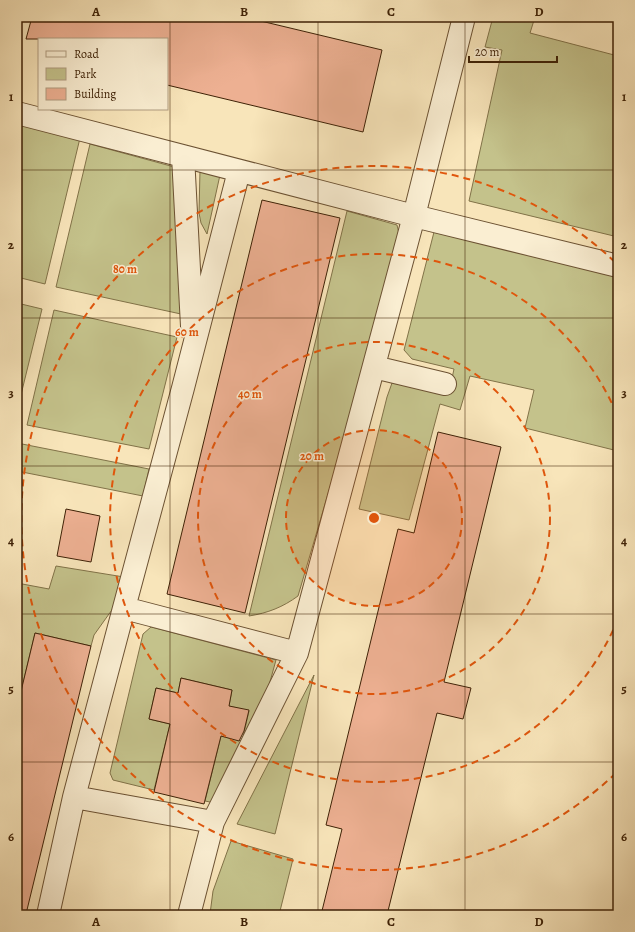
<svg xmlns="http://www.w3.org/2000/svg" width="635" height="932" viewBox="0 0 635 932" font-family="Alegreya,serif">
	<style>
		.green { fill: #c4c28b; stroke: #817248 }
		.building { fill: #edb092; stroke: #3e2106 }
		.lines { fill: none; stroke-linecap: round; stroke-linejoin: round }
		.minor-casing { stroke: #6c5233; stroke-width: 24 }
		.minor { stroke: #faeed2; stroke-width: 22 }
		.grid { fill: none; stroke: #3e2106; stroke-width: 1; stroke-opacity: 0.55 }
		.ring { fill: none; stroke: #e0560c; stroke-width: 2; stroke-dasharray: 7 5 }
		.centre { fill: #e0560c; stroke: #faeed2; stroke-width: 2 }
		.ring-label { font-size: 12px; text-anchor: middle; font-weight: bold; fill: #e0560c; stroke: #faeed2; stroke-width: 3; stroke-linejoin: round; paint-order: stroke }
		.neatline { fill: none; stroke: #3e2106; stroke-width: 1.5 }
		.grid-label { font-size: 13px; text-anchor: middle; font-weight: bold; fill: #3e2106 }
	</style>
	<rect width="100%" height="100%" fill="#f8e5ba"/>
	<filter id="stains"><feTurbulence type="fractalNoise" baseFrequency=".005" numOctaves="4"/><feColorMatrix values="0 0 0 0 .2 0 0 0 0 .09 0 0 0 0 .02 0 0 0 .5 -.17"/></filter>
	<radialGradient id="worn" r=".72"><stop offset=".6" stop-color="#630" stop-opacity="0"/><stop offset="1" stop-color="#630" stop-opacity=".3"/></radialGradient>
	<!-- green -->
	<path class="green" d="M 493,17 L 535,17 L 530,33 L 618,56 L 618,237 L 469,201 L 502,50 L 485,47 Z
		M 17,122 L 80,138 L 45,284 L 17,277 Z
		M 90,144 L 178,168 L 181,314 L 56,287 Z
		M 200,170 L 220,175 L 207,234 L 201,223 L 199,213 Z
		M 347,211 L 397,225 L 400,238 L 350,419 L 298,596 C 283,607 268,613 249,616 Z
		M 434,232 L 618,276 L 618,451 L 525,428 L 534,390 L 470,376 L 460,410 L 440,404 L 409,520 L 359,509 L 387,397 L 392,383 L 449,392 L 454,369 L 412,359 L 404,350 Z
		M 17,303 L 42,309 L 17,411 Z
		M 54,310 L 177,337 L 149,449 L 27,425 Z
		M 17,443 L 149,469 L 143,496 L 17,471 Z
		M 56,566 L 124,577 L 119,600 L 94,635 L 91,646 L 35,633 L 17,708 L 17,583 L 49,589 Z
		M 151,627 L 276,660 L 260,718 L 223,791 L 210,802 L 205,801 L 221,736 L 242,741 L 249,711 L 229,706 L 232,690 L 181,678 L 178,693 L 156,688 L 149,719 L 170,724 L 154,790 L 113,780 L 110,773 L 143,634 Z
		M 314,675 L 275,834 L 237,824 Z
		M 231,841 L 293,859 L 279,915 L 214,915 L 210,914 L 213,891 Z"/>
	<!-- building -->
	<path class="building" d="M 32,17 L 244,17 L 382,50 L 363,132 L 167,85 L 167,39 L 26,39 Z
		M 262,200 L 340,218 L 245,613 L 167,594 Z
		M 438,432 L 501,447 L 444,682 L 471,688 L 463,719 L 437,713 L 387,915 L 321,915 L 342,829 L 326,825 L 398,529 L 414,533 Z
		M 66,509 L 100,516 L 91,562 L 57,556 Z
		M 35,633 L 91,646 L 26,914 L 17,913 L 17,708 Z
		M 181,678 L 232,690 L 229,706 L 249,710 L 244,731 L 239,741 L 221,736 L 204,804 L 154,792 L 170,724 L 149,719 L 156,688 L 178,693 Z"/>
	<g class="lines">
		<defs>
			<path id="minor" d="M 17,113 L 414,216 L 618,266
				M 183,156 L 192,326
				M 374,367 L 445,384
				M 124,608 L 183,388 L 239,171
				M 297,653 L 124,608 L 74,797 L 213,822 L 297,653 L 414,216 L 464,17
				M 48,915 L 74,797
				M 189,915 L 213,822"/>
		</defs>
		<!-- minor casing -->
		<use href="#minor" class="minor-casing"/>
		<!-- minor -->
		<use href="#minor" class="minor"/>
	</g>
	<!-- grid -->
	<path class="grid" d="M 170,17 L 170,915M 318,17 L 318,915M 465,17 L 465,915M 17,170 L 618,170M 17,318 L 618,318M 17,466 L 618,466M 17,614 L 618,614M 17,762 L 618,762"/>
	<!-- distance rings -->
	<circle cx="374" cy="518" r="88" fill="#e0560c" fill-opacity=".12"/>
	<g class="ring">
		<circle cx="374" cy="518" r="88"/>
		<circle cx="374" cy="518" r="176"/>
		<path d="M618 619A264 264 0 1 1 618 417"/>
		<path d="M616 773A352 352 0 1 1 616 263"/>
	</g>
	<circle cx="374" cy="518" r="6" class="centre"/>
	<g class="ring-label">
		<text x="125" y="273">80 m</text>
		<text x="187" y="336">60 m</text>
		<text x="250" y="398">40 m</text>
		<text x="312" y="460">20 m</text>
	</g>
	<!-- margin -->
	<rect width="635" height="932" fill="none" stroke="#f8e5ba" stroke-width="44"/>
	<!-- legend -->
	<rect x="38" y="38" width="130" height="72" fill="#faeed2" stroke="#af9c80"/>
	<rect x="46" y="51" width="20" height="6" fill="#faeed2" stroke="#af9c80"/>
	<text x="74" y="58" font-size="12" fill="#3e2106">Road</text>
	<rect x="46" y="68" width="20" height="12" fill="#c4c28b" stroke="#af9c80"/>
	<text x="74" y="78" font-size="12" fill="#3e2106">Park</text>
	<rect x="46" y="88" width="20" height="12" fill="#edb092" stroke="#af9c80"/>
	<text x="74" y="98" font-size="12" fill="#3e2106">Building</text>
	<!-- scale -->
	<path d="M469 56v6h88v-6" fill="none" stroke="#3e2106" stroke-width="2"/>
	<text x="475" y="56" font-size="12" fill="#3e2106" stroke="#faeed2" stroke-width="3" paint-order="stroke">20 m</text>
	<rect x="22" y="22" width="591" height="888" class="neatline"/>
	<g class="grid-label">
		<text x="96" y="16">A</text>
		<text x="244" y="16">B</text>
		<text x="391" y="16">C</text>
		<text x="539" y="16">D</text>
		<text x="11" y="101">1</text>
		<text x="624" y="101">1</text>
		<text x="11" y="249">2</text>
		<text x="624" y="249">2</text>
		<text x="11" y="397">3</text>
		<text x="624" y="397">3</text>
		<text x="11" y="545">4</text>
		<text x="624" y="545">4</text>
		<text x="11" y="693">5</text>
		<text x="624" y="693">5</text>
		<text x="11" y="841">6</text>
		<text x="624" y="841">6</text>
		<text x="96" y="926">A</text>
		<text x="244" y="926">B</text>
		<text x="391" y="926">C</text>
		<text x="539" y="926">D</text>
	</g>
	<rect width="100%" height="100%" filter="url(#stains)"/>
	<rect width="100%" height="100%" fill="url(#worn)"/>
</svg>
